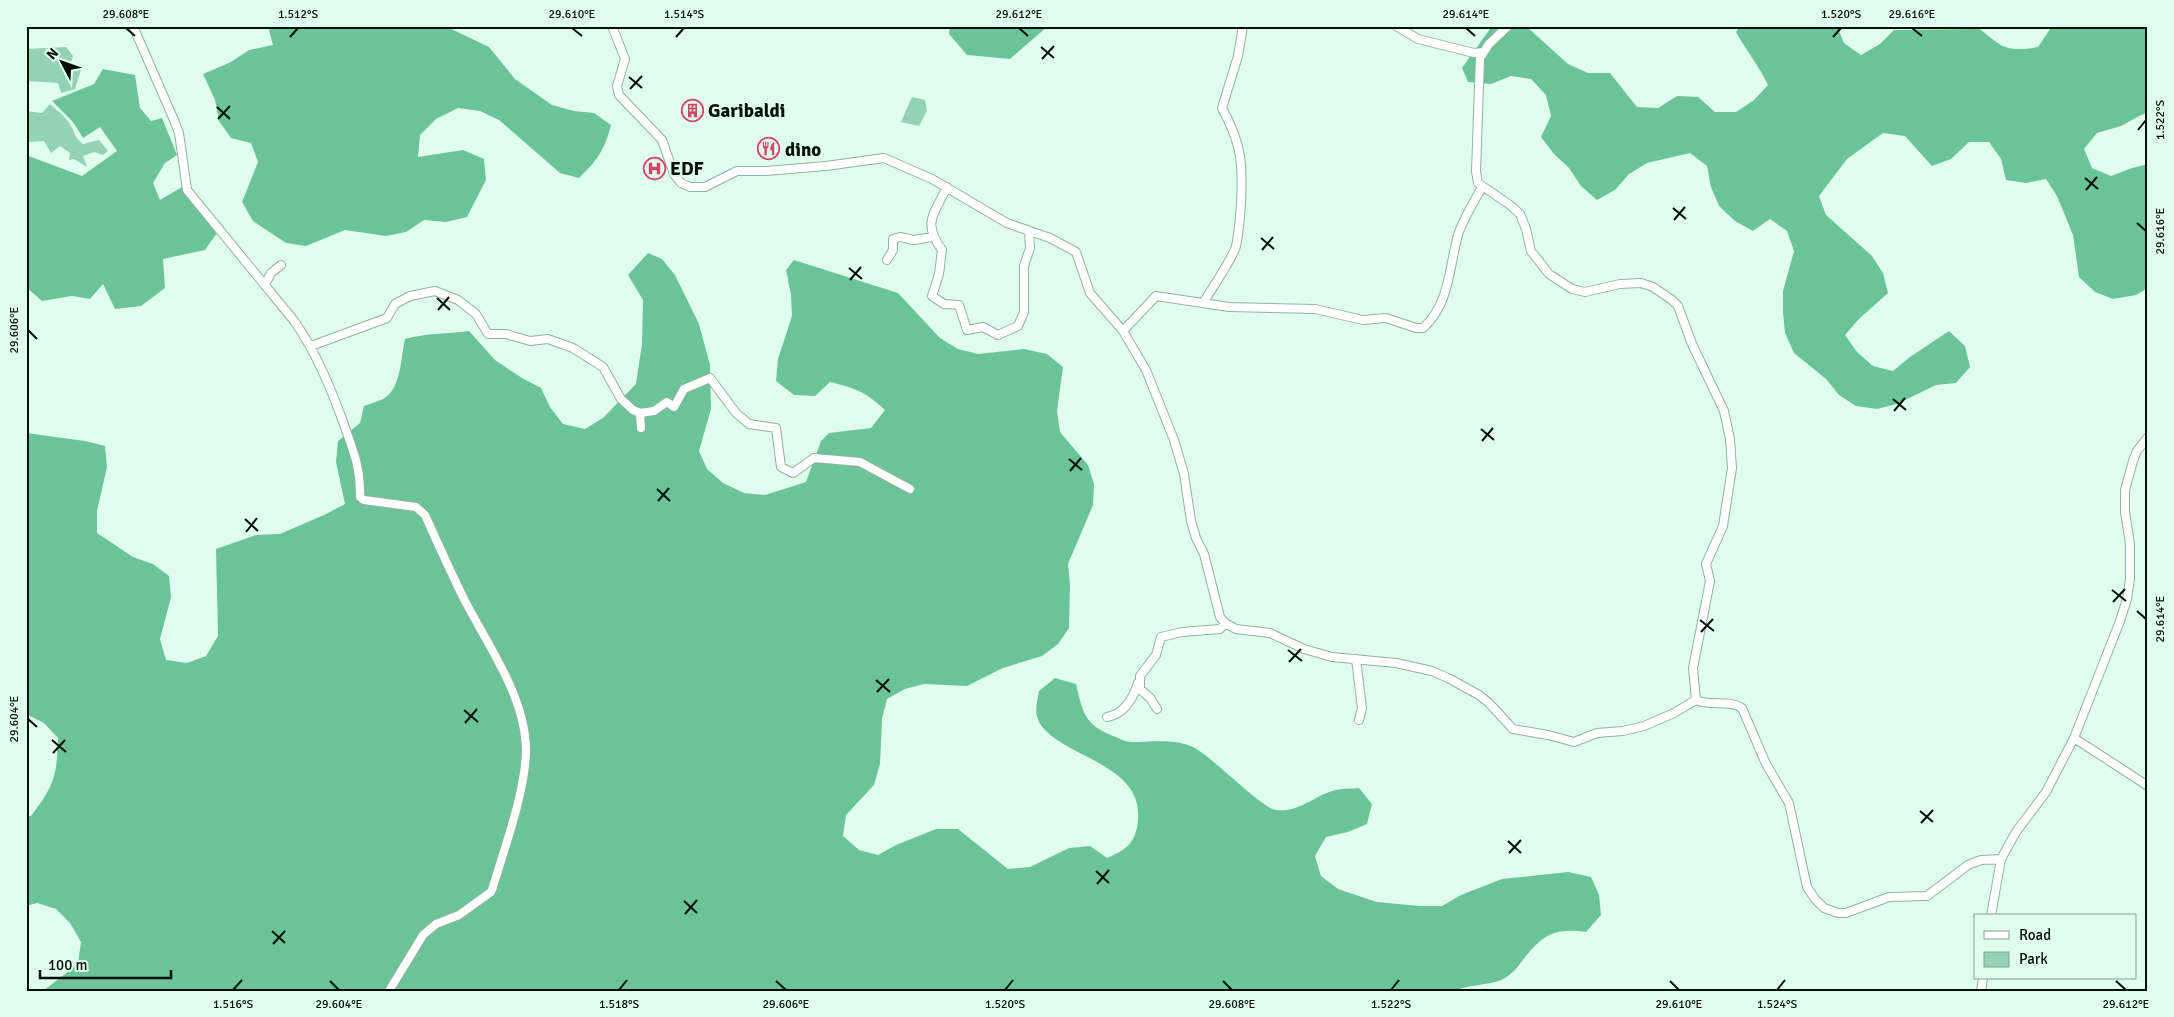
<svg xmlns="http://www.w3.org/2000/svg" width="2174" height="1017" viewBox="0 0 2174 1017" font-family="Signika,sans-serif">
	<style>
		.green { fill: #93d3b1 }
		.forest { fill: #6bc498 }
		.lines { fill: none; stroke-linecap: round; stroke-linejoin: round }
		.minor-casing { stroke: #8fb39f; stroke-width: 10 }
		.minor { stroke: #fff; stroke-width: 8 }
		.ticks { fill: none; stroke: #030f08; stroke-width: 2 }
		.labels { text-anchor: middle; stroke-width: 4; stroke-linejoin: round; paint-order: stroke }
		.poi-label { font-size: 19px; font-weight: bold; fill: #030f08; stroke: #e0feed; text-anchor: start }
		.neatline { fill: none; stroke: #030f08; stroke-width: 2 }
		.ticks-label { font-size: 12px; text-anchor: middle; fill: #030f08 }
	</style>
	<rect width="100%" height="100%" fill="#e0feed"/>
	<!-- green -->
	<path class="green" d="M 66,47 L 73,56 L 70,66 L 81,70 L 75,89 L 61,93 L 58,83 L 26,81 L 26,49 Z
		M 912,97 L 925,100 L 927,111 L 919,126 L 901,122 Z
		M 50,104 C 58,111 66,117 71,126 C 75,134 75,138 83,144 L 99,140 L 108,151 L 103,155 L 94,152 L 83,156 L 87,167 L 74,159 L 69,160 L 70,153 L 60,146 L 51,153 L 44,141 L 26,142 L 26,111 L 42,113 Z"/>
	<!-- forest -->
	<path class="forest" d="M 268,26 L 445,26 L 489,47 L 515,79 L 552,105 L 574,111 L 594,113 L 611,125 C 605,149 597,161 579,178 L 560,173 L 499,120 L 480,111 L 458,108 L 436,119 L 420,135 L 418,157 L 463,150 L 484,159 L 486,180 L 467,217 L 446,222 L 424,220 L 406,232 L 386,236 L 345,230 L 306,246 L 286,243 L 253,221 L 242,202 L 258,162 L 251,143 L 231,138 L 219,121 L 215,100 L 203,74 L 231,62 L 249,50 L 273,45 Z
		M 950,26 L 1048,26 L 1010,59 L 967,55 L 949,34 Z
		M 1492,26 L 1526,26 L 1568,64 L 1588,73 L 1610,73 L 1637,107 L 1658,108 L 1677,96 L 1698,97 L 1715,112 L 1736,112 L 1754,100 L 1768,85 C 1759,66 1746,50 1736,32 L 1740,26 L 1837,26 L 1844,43 L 1861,55 L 1880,44 L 1894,30 L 1980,29 C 2003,49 2009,52 2038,47 L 2050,29 L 2048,26 L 2148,26 L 2148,113 L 2141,115 L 2121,126 L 2097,133 L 2084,149 L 2092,168 L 2111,176 L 2132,168 L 2148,164 L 2148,288 L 2136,295 L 2113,299 L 2095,292 L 2079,277 L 2073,235 L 2057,196 L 2046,179 L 2026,183 L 2006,180 L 2001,159 L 1989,142 L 1969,142 L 1951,159 L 1932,166 L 1905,136 L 1883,133 L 1847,159 L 1819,196 L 1826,215 L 1872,256 L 1883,273 L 1888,293 L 1859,319 L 1845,335 L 1857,352 L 1873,366 L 1893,371 L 1910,357 L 1949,331 L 1965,346 L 1970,367 L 1956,383 L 1936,385 L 1897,404 L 1877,409 L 1856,406 L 1839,395 L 1826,379 L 1794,353 L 1785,333 L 1783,312 L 1783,291 L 1794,251 L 1787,231 L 1770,219 L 1753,231 L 1735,221 L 1719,206 L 1711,187 L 1707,166 L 1690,153 L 1647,163 L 1629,174 L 1615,190 L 1597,200 L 1581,186 L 1569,168 L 1554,154 L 1541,137 L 1551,116 L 1546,95 L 1531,79 L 1511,76 L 1491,84 L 1468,82 L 1462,68 Z
		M 103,69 L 135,75 L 140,108 L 151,121 L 162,118 L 177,155 L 165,163 L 153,183 L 160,200 L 182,187 L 217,233 L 205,250 L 163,259 L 165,288 L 141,306 L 115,309 L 103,284 L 90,299 L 72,296 L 42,301 L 26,287 L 26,155 L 82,176 L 117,151 L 100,127 L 83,138 L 73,122 L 52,101 L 94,84 Z
		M 648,253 L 662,259 L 675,275 L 699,324 L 710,365 L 711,409 L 699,451 L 707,469 L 723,483 L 744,493 L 765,495 L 806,482 L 821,441 L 829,433 L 871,428 L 885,410 C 866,392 855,388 830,382 L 815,396 L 794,395 L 776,381 L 778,359 L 792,316 L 791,295 L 786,270 L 794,260 L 898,293 L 940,338 L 958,349 L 978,354 L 1024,349 L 1047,354 L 1063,367 L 1057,411 L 1060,432 L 1088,465 L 1094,484 L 1093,505 L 1068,564 L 1070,584 L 1069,628 L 1058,644 L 1042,656 L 1003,668 L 967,686 L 924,684 L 905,689 L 887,699 L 882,719 L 880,764 L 874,785 L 846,815 L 843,836 L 859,850 L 878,855 L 896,845 L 936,829 L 958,829 L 1008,869 L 1030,867 L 1069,848 L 1090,846 L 1107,858 C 1126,850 1136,843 1138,820 C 1143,767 1073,759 1045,730 C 1033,718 1036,706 1039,691 L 1055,678 L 1076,684 C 1083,713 1084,724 1113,736 C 1119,738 1125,742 1131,742 C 1151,742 1177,738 1195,748 C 1213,758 1263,809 1276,810 C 1300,813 1314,795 1336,790 C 1343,788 1352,789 1359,788 L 1372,804 L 1367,824 L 1348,832 L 1326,837 L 1315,856 L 1321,876 L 1338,889 L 1377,902 L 1420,906 L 1442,906 L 1461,895 L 1502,879 L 1568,872 L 1591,877 L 1599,895 L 1601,915 L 1586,932 C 1562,929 1548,931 1531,950 C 1521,961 1515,974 1501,980 C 1486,986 1469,984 1455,991 L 43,991 L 78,964 L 81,942 L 70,923 L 56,909 L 37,903 L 26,906 L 26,816 L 31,816 C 54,786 57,776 58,738 L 44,723 L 26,714 L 26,433 L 85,441 L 105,446 L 107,467 L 97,511 L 97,533 L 133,557 L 153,564 L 169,576 L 171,597 L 160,639 L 166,660 L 187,663 L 206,656 L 218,636 L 216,549 L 256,535 L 280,534 L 324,515 L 345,504 L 336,462 L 338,441 L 360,423 L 364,406 C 371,403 381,401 386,397 C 401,387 401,356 405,339 C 426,333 447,334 469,331 L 495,360 L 522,378 L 541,388 L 550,407 L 563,424 L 585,429 L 603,418 L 636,384 L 642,344 L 643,300 L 628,275 Z"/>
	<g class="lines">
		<defs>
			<path id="minor" d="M 133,26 L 174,120 L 179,133 L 187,190 L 295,322 C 316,353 329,384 342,419 C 352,448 361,466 360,497 L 364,500 L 416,507 L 425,515 C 438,544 451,573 465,601 C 489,647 526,698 526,751 C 525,793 505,846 493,887 L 491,892 L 459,915 L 436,924 L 423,935 L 389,991
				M 612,26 L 625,59 L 617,86 L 619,95 L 662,140 L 674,174 L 681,183 L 690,187 L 705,187 L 737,171 L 766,171 L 826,166 L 884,158 L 932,179 L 1007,223 L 1050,238 L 1076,252 L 1090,293 L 1123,331 L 1146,370 L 1174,440 L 1184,474 L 1191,521 L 1196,538 L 1204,554 L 1220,617 L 1225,623 L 1236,629 L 1270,633 L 1304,649 L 1332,657 L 1396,663 L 1432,671 L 1450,679 L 1479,695 L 1489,703 L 1513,729 L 1548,735 L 1574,742 L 1597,733 L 1623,731 L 1644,726 L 1674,713 L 1696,700
				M 1396,26 L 1418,39 L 1474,53 L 1483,52
				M 1508,26 L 1489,44 L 1480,58 L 1476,171 L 1478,183 L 1510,205 L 1520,214 L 1526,229 L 1531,251 L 1549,274 L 1572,289 L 1585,292 L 1620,284 L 1641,283 L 1653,287 L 1672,300 L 1678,306 L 1692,344 L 1724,411 L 1730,439 L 1732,468 L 1723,526 L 1706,564 L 1710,581 L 1693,668 L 1696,700 C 1710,707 1728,699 1742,708 L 1766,764 L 1789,803 L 1807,887 L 1815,899 L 1824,908 L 1838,913 L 1846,913 L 1889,897 L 1927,896 L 1968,865 L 1981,860 L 2001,859
				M 947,187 C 934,214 922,223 942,250 L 939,274 L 932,296 L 944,304 L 959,305 L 967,330 L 983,327 L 998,335 L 1018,326 L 1024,312 L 1024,266 L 1030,248 L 1029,232
				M 887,260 L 893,250 L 893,239 L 900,237 L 914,240 L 932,237
				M 265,285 L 271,273 L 281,265
				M 1203,303 C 1211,290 1233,258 1236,246 C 1239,233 1240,218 1241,204 C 1243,163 1242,145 1222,108 L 1238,56 L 1243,26
				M 1123,331 L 1156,296 L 1229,307 L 1315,309 L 1363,320 L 1386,318 L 1416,328 L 1423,328 C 1450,304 1449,267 1458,235 C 1463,219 1474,202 1482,187
				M 311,346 L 387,318 L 395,304 L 410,296 L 435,291 L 458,300 L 476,314 L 488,334 L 506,334 L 530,341 L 548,339 L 573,348 L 603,367 L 621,399 L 633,410 L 640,413
				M 641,428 L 640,413 L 654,411 L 667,402 L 674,407 L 684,389 L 710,378 L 736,413 L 749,424 L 776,428 L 781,467 L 793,473 L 814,458 L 860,462 L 910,489
				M 1356,659 L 1362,708 L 1359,720
				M 1157,709 L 1151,699 L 1140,689 L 1140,676 L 1156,655 L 1161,637 L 1182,632 L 1220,629 L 1225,623
				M 1107,717 C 1124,714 1133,699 1138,683
				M 2074,738 L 2148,786
				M 1991,916 L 2001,859 L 2016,832 L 2046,792 L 2074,738 L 2120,621 L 2127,599 L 2130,579 L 2130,544 L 2125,512 L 2125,490 L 2133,461 L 2137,451 L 2148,437
				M 1981,991 L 1983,978"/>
		</defs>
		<!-- minor casing -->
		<use href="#minor" class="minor-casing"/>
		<!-- minor -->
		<use href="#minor" class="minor"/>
	</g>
	<!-- ticks -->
	<path class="ticks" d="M 126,28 L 135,36M 572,28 L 582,36M 1019,28 L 1028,36M 1466,28 L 1475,36M 1912,28 L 1922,36M 290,37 L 298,28M 676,37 L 684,28M 1833,37 L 1841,28M 1041,47 L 1054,58M 1042,59 L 1054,46M 629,77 L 642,88M 630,89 L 642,76M 217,107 L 230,119M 218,119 L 230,106M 2138,130 L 2146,120M 2085,178 L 2098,189M 2086,190 L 2097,177M 1673,208 L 1686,219M 1674,220 L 1685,207M 2137,223 L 2146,231M 1261,238 L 1274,249M 1262,250 L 1273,237M 849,268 L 862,279M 850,280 L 861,267M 437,298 L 450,310M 438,310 L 449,297M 28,330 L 37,339M 1893,399 L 1906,410M 1894,411 L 1905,398M 1481,429 L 1494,440M 1482,441 L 1493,428M 1069,459 L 1082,470M 1070,471 L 1081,458M 657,489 L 670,501M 658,501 L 669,488M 245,519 L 258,531M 246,532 L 257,518M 2112,590 L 2126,601M 2113,602 L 2125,589M 2137,611 L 2146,619M 1700,620 L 1714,631M 1701,632 L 1713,619M 1288,650 L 1302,661M 1289,662 L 1301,649M 876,680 L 890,692M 877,692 L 889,679M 464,710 L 478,722M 28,719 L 37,727M 465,723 L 477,709M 52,740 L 66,752M 53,753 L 65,740M 1920,811 L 1933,822M 1921,823 L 1933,810M 1508,841 L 1521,853M 1509,853 L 1521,840M 1096,871 L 1109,883M 1097,884 L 1109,870M 684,901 L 697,913M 685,914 L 697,900M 272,931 L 285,943M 273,944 L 285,931M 330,981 L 339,990M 776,981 L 786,990M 1223,981 L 1232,990M 1670,981 L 1679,990M 2116,981 L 2126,990M 233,990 L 242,980M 619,990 L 627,980M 1005,990 L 1013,980M 1391,990 L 1399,980M 1777,990 L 1785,980"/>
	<!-- icons -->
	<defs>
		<symbol id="building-ring" viewBox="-11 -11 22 22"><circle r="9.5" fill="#e0feed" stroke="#d44465" stroke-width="1.5"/><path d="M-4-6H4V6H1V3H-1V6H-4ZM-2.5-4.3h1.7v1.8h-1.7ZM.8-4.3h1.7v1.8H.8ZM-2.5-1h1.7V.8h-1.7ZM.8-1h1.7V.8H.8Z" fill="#d44465"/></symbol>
		<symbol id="restaurant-ring" viewBox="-11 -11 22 22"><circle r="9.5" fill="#e0feed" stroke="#d44465" stroke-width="1.5"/><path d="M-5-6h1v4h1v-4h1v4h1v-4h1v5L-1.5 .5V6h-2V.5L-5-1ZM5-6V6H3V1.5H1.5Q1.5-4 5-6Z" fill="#d44465"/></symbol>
		<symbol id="hospital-ring" viewBox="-11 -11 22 22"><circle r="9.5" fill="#e0feed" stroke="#d44465" stroke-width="1.5"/><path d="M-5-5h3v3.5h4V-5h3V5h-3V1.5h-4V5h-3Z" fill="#d44465"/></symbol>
	</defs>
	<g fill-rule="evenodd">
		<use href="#building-ring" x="680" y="98" width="25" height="25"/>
		<use href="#restaurant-ring" x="756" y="136" width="25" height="25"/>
		<use href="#hospital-ring" x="642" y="156" width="25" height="25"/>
	</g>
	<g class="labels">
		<!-- poi labels -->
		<g class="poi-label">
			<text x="708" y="117">Garibaldi</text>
			<text x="785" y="156">dino</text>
			<text x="670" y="175">EDF</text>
		</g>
	</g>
	<!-- border -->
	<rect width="2174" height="1017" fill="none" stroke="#e0feed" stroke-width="55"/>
	<!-- legend -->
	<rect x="1974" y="914" width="162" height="65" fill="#e0feed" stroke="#889e91"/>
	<rect x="1984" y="931" width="25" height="8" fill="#ffffff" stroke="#889e91"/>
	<text x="2019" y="940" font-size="15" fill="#030f08">Road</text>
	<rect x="1984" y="952" width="25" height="15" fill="#93d3b1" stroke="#889e91"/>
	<text x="2019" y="964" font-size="15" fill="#030f08">Park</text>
	<!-- north arrow -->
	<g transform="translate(62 62) rotate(311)" stroke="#e0feed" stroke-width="4" paint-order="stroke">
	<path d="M0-4L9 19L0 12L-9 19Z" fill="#030f08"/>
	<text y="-8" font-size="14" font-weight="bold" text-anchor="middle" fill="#030f08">N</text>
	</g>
	<!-- scale -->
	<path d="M40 970v8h131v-8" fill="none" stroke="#030f08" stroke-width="2.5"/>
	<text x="48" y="970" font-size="15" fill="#030f08" stroke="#e0feed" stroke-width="4" paint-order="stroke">100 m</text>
	<rect x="28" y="28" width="2118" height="962" class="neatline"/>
	<g class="ticks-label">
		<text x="126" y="18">29.608°E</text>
		<text x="298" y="18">1.512°S</text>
		<text x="572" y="18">29.610°E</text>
		<text x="684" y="18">1.514°S</text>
		<text x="1019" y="18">29.612°E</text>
		<text x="1466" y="18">29.614°E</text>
		<text x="1841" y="18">1.520°S</text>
		<text x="1912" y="18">29.616°E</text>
		<text transform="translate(2160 120) rotate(-90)" y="4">1.522°S</text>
		<text transform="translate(2160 231) rotate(-90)" y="4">29.616°E</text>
		<text transform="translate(14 330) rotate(-90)" y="4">29.606°E</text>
		<text transform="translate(2160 619) rotate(-90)" y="4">29.614°E</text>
		<text transform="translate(14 719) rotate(-90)" y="4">29.604°E</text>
		<text x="233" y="1008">1.516°S</text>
		<text x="339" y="1008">29.604°E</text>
		<text x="619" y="1008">1.518°S</text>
		<text x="786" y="1008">29.606°E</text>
		<text x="1005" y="1008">1.520°S</text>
		<text x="1232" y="1008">29.608°E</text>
		<text x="1391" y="1008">1.522°S</text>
		<text x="1679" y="1008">29.610°E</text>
		<text x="1777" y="1008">1.524°S</text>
		<text x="2126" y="1008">29.612°E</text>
	</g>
</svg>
